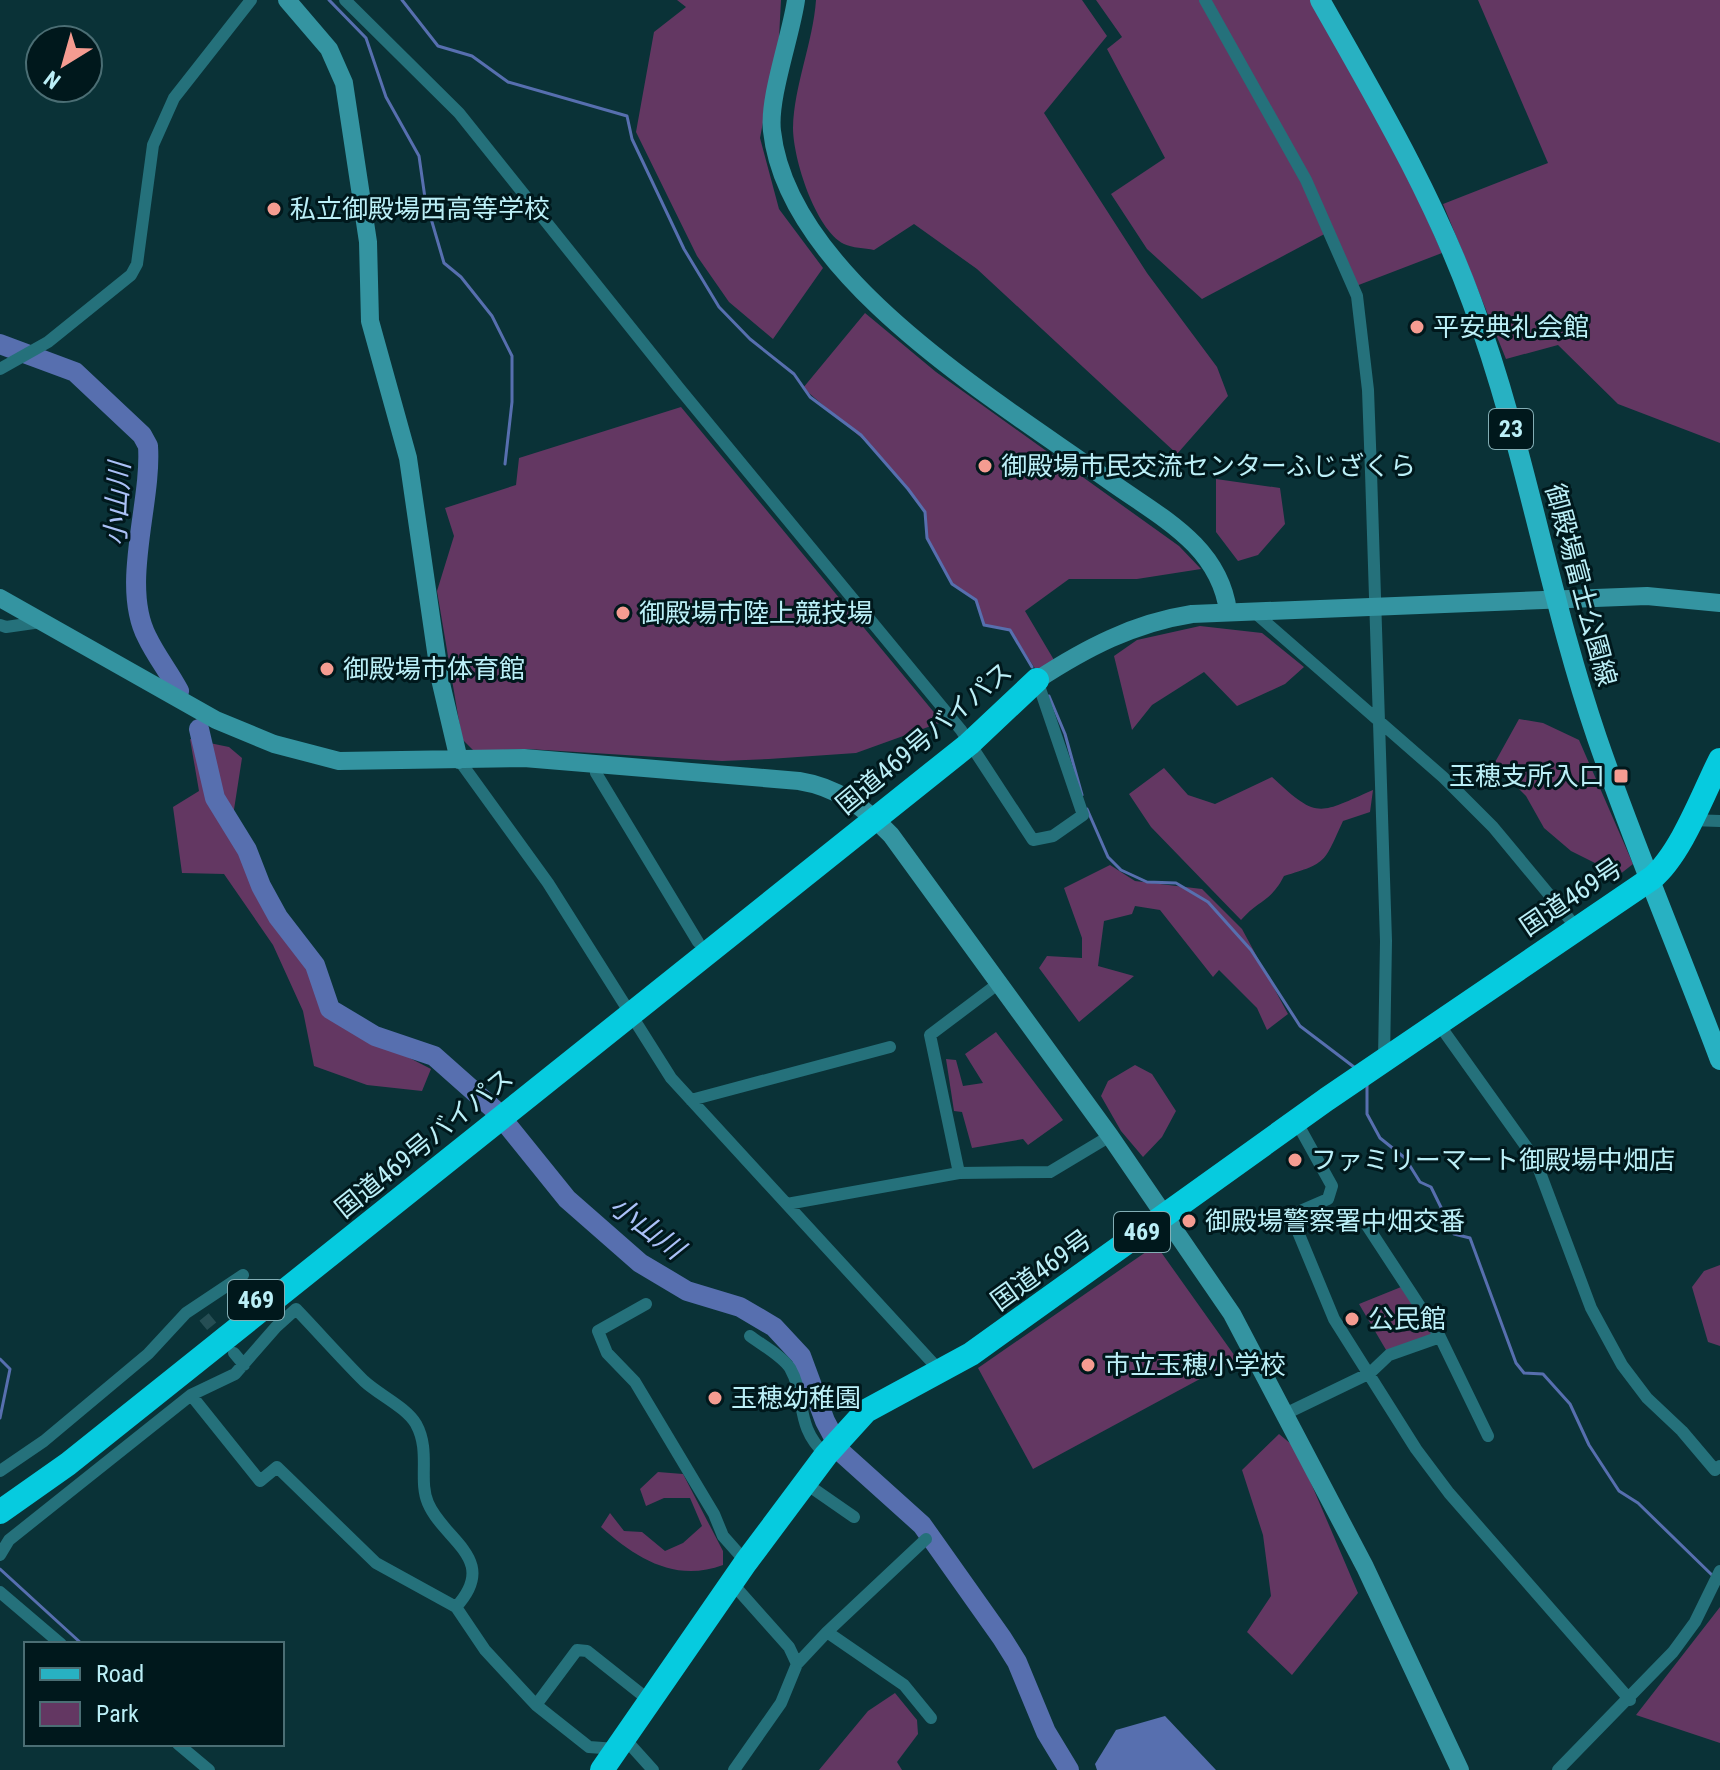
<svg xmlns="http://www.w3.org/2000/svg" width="1720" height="1770" viewBox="0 0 1720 1770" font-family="'Roboto Condensed','Noto Sans JP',sans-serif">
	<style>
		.green { fill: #633762 }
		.water { fill: #576faf }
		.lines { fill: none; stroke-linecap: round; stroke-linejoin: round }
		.stream { stroke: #576faf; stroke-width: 3 }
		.river { stroke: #576faf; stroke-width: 20 }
		.street-tunnel { stroke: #254e54; stroke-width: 12; stroke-dasharray: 12 6; stroke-linecap: butt }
		.street { stroke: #25717b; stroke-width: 12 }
		.secondary { stroke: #3494a1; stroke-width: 18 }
		.primary { stroke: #28b1c2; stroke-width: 20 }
		.highway { stroke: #06cbdf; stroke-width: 24 }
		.poi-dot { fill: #f59c91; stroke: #00181c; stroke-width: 3 }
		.labels { text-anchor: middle; stroke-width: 6; stroke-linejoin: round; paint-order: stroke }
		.shield { fill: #00181c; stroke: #83aeb5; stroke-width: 2 }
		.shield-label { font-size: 24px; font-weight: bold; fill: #bbeff7 }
		.poi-label { font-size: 26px; fill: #bbeff7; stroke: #00181c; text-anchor: start }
		.street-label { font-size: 26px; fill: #bbeff7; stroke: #00181c }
		.water-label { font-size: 28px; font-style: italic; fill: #abc1f7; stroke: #00181c }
	</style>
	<rect width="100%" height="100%" fill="#0a3237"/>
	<!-- green -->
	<path class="green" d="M 677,0 L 781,0 L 779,38 L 760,138 L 779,209 L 823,268 L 773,339 L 729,302 L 697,256 L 636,132 L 654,32 L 686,7 Z
		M 816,0 L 1082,0 L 1107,36 L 1044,113 L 1147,273 L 1217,367 L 1228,396 L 1177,454 L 977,269 L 914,224 L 874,250 C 865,248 852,248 844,244 C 815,229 793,158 793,128 C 794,85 813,43 816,0 Z
		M 1096,0 L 1311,0 L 1399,155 L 1442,253 L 1356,286 L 1332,230 L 1202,299 L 1147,249 L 1111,194 L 1165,158 L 1107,49 L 1122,37 Z
		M 1478,0 L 1720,0 L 1720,443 L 1618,404 L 1558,345 L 1506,359 L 1443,204 L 1548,163 Z
		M 865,313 L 936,372 L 1179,546 L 1201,569 L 1137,579 L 1069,579 L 1025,611 L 1054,660 L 1038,673 L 1010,630 L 984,625 L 976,600 L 952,584 L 927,538 L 925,512 L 908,489 L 872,447 L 803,388 Z
		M 681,407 L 942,722 L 856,753 L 769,759 L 722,761 L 528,749 L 474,751 L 462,739 L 437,591 L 454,536 L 445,508 L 516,485 L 519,458 Z
		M 1216,479 L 1280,488 L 1285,524 L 1258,555 L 1238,561 L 1216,532 Z
		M 1200,626 L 1262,633 L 1304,667 L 1285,684 L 1237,706 L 1204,672 L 1152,705 L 1132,730 L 1114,656 L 1137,640 Z
		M 1519,719 L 1543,723 L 1579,740 L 1633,864 L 1619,875 L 1571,851 L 1544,828 L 1526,796 L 1494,764 Z
		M 190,739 L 229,747 L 242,758 L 233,816 L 261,864 L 334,1019 L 431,1069 L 422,1091 L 367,1085 L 314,1066 L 303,1011 L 273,945 L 224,874 L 182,873 L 173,807 L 199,791 Z
		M 1164,768 L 1188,795 L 1215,804 L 1272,777 C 1318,820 1318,814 1373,790 L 1370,812 L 1343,821 C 1324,862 1328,863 1284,876 C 1270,903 1259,899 1241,920 L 1151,827 L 1129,794 Z
		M 1110,865 L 1135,881 L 1202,889 L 1242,929 L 1288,1014 L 1267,1030 L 1257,1008 L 1219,970 L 1213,977 L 1160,910 L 1135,906 L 1132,914 L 1104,921 L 1098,966 L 1134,976 L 1079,1022 L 1039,968 L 1047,956 L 1082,958 L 1082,938 L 1064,888 Z
		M 996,1032 L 1063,1120 L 1028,1145 L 1023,1139 L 972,1148 L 962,1112 L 954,1111 L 946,1059 L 956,1060 L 963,1086 L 983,1083 L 965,1054 Z
		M 1135,1065 L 1152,1074 L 1176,1111 L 1162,1137 L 1143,1157 L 1121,1131 L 1101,1096 L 1108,1081 Z
		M 1156,1245 L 1237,1359 L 1033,1469 L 978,1368 Z
		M 1720,1265 L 1720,1346 L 1708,1342 L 1692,1287 L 1704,1271 Z
		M 1406,1285 L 1440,1337 L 1389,1355 L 1359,1304 Z
		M 1279,1434 L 1296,1448 L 1358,1593 L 1292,1675 L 1247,1632 L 1271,1596 L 1263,1535 L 1242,1470 Z
		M 658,1472 L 683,1474 L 723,1551 L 723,1565 C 675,1583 636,1558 601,1527 L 610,1513 L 624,1531 L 642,1532 L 665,1551 L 683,1543 L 702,1526 L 690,1498 L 664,1498 L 646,1506 L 640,1489 Z
		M 1720,1607 L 1720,1743 L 1636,1715 Z
		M 895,1693 L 917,1720 L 918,1734 L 897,1762 L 902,1770 L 819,1770 L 868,1711 Z"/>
	<!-- water -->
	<path class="water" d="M 1165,1716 L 1216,1770 L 1097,1770 L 1095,1764 L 1116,1730 Z"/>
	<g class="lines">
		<!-- stream -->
		<path class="stream" d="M 329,0 L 366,38 L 386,97 L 419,156 L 425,198 L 444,263 L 461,277 L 492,316 L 512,356 L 512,402 L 505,464
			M 402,0 L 438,46 L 472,56 L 508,82 L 627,116 L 632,139 L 684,249 L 719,307 L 750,339 L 794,374 L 810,397 L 861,435 L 908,489 L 925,512 L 927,538 L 952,584 L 976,600 L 984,625 L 1010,630 L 1032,667
			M 1049,696 L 1065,734 L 1082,795
			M 1087,809 L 1108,857 L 1121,870 L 1147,882 L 1176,883 L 1208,902 L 1251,950 L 1300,1026 L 1354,1067
			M 1367,1085 L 1367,1114 L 1380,1138 L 1405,1158 L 1420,1182 L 1431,1187 L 1454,1234 L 1470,1238 L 1516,1363 L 1524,1373 L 1543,1374 L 1570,1404 L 1589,1445 L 1619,1491 L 1638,1503 L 1713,1576
			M 0,1359 L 10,1369 L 0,1418
			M 0,1569 L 82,1644"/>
		<!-- river -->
		<path class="river" d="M 0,344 L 75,372 L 142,435 L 148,446 C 152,503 120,585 147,637 C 156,656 169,672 179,691
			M 199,729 L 215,798 L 247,850 L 261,886 L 278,917 L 315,965 L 330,1009 L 375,1036 L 434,1056 L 496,1111 L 567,1199 L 640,1263 L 687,1291 L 740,1307 L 774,1327 L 801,1356 L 825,1421 L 842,1453 L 922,1525 L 1002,1638 L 1017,1662 L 1046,1732 L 1069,1770"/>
		<!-- street-tunnel -->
		<path class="street-tunnel" d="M 204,1317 L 224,1341"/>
		<!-- street -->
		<path class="street" d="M 345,0 L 459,113 L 679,388 L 961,730 L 1033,840 L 1053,836 L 1083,815 L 1037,680
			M 1205,0 L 1306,180 L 1357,296 L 1368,390 L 1371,472 L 1386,941 L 1384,1059
			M 0,369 L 48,342 L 131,275 L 137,264 L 153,145 L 174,98 L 251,0
			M 1253,611 L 1443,777 L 1493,827 L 1576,927
			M 0,625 L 6,627 L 41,622
			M 459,760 L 548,883 L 671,1078 L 941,1372
			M 595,765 L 596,773 L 698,942
			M 1690,820 L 1720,821
			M 1438,1023 L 1535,1159 L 1591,1308 L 1622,1365 L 1647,1398 L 1682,1431 L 1715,1470 L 1720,1466
			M 691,1100 L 890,1047
			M 1296,1121 L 1332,1186 L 1328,1199 L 1291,1215 L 1334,1319 L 1416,1449 L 1449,1493 L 1630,1700
			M 959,1173 L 930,1035 L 999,983
			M 787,1204 L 959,1173 L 1050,1172 L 1110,1136
			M 1366,1224 L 1440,1337 L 1488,1436
			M 646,1304 L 598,1331 L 607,1353 L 635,1382 L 714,1514 L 723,1536 L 746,1562
			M 750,1336 C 762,1345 782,1356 790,1368 C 807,1398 794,1426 826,1455
			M 234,1353 L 244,1365
			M 191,1395 L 260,1481 L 277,1467 L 376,1563 L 456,1607 L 485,1650 L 536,1705 L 589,1747 L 616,1749
			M 1285,1414 L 1370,1373 L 1389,1355 L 1440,1337
			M 0,1471 L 44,1441 L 148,1354 L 186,1313 L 243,1275
			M 805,1483 L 854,1517
			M 0,1555 L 9,1540 L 191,1395 L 235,1374 L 276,1327 L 296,1309 C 319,1333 341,1358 364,1381 C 379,1395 406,1407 416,1424 C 431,1451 418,1480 428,1503 C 444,1541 500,1559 456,1607
			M 732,1583 L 789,1647 L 797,1664 L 781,1703 L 734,1770
			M 0,1592 L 61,1644
			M 827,1632 L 926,1539
			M 797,1664 L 827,1632 L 904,1685 L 931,1718
			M 536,1705 L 577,1650 L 587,1651 L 650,1701
			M 625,1739 L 653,1770
			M 178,1744 L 209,1770
			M 1558,1770 L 1673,1652 L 1695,1622 L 1720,1571"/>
		<!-- secondary -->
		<path class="secondary" d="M 287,0 L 329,49 L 344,83 L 368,242 L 370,321 L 408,458 L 440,679 L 459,760
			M 796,0 C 791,36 768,98 772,131 C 788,278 1000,402 1111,482 C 1162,518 1219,546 1228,611
			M 0,598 L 216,720 L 274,744 L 339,761 L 524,758 L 799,781 C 837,787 864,807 891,835 L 1110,1136 L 1232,1314 L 1365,1567 L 1460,1770
			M 1037,680 C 1086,648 1134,623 1192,614 L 1647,596 L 1720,603"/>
		<!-- primary -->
		<path class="primary" d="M 1320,0 C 1376,99 1433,195 1472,302 C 1525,444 1548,595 1597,738 C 1634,846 1680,953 1720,1060"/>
		<!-- highway -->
		<path class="highway" d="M 0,1512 L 68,1464 L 969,744 L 1037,680
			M 602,1770 L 746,1562 L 826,1455 L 866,1411 L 971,1354 L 1327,1099 L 1652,878 C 1681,854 1703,794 1720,760"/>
	</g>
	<!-- markers -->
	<g class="poi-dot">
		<circle cx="274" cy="209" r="8"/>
		<circle cx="1417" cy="327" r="8"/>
		<circle cx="985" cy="466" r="8"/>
		<circle cx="623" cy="613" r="8"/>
		<circle cx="327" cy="669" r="8"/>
		<rect x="1613" y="768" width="16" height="16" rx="4"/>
		<circle cx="1295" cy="1160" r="8"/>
		<circle cx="1189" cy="1221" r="8"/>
		<circle cx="1352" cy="1319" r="8"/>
		<circle cx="1088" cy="1365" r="8"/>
		<circle cx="715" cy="1398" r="8"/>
	</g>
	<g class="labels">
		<!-- shield labels -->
		<g class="shield">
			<rect x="1489" y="409" width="44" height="40" rx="6"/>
			<rect x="1114" y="1212" width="56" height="40" rx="6"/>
			<rect x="228" y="1280" width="56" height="40" rx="6"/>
		</g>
		<g class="shield-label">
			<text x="1511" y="437">23</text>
			<text x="1142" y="1240">469</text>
			<text x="256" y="1308">469</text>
		</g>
		<!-- poi labels -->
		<g class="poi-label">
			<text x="290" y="218">私立御殿場西高等学校</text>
			<text x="1433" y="336">平安典礼会館</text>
			<text x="1001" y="475">御殿場市民交流センターふじざくら</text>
			<text x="639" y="622">御殿場市陸上競技場</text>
			<text x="343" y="678">御殿場市体育館</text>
			<text x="1605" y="785" text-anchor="end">玉穂支所入口</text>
			<text x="1311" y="1169">ファミリーマート御殿場中畑店</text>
			<text x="1205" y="1230">御殿場警察署中畑交番</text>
			<text x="1368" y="1328">公民館</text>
			<text x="1104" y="1374">市立玉穂小学校</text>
			<text x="731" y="1407">玉穂幼稚園</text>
		</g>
		<!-- street labels -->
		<g class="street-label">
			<text transform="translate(1581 585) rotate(75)" y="9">御殿場富士公園線</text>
			<text transform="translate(924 738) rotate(-40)" y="9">国道469号バイパス</text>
			<text transform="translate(1571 897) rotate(-34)" y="9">国道469号</text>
			<text transform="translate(424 1143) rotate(-39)" y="9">国道469号バイパス</text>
			<text transform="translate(1041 1270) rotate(-36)" y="9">国道469号</text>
		</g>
		<!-- water labels -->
		<g class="water-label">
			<text transform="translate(117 504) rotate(-87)" y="10">小山川</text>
			<text transform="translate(647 1227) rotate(37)" y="10">小山川</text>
		</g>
	</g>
	<!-- legend -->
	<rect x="24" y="1642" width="260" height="104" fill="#00181c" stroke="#4b6e74" stroke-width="2"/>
	<rect x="40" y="1668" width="40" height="12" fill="#28b1c2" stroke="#4b6e74" stroke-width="2"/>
	<text x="96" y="1682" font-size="24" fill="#bbeff7">Road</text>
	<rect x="40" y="1702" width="40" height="24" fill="#633762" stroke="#4b6e74" stroke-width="2"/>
	<text x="96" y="1722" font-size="24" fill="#bbeff7">Park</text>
	<!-- north arrow -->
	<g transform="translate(64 64) rotate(217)"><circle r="38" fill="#00181c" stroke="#4b6e74" stroke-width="2"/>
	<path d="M0-6L14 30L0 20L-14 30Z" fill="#f59c91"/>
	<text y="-12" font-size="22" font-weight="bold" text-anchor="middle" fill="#bbeff7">N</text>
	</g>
</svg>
